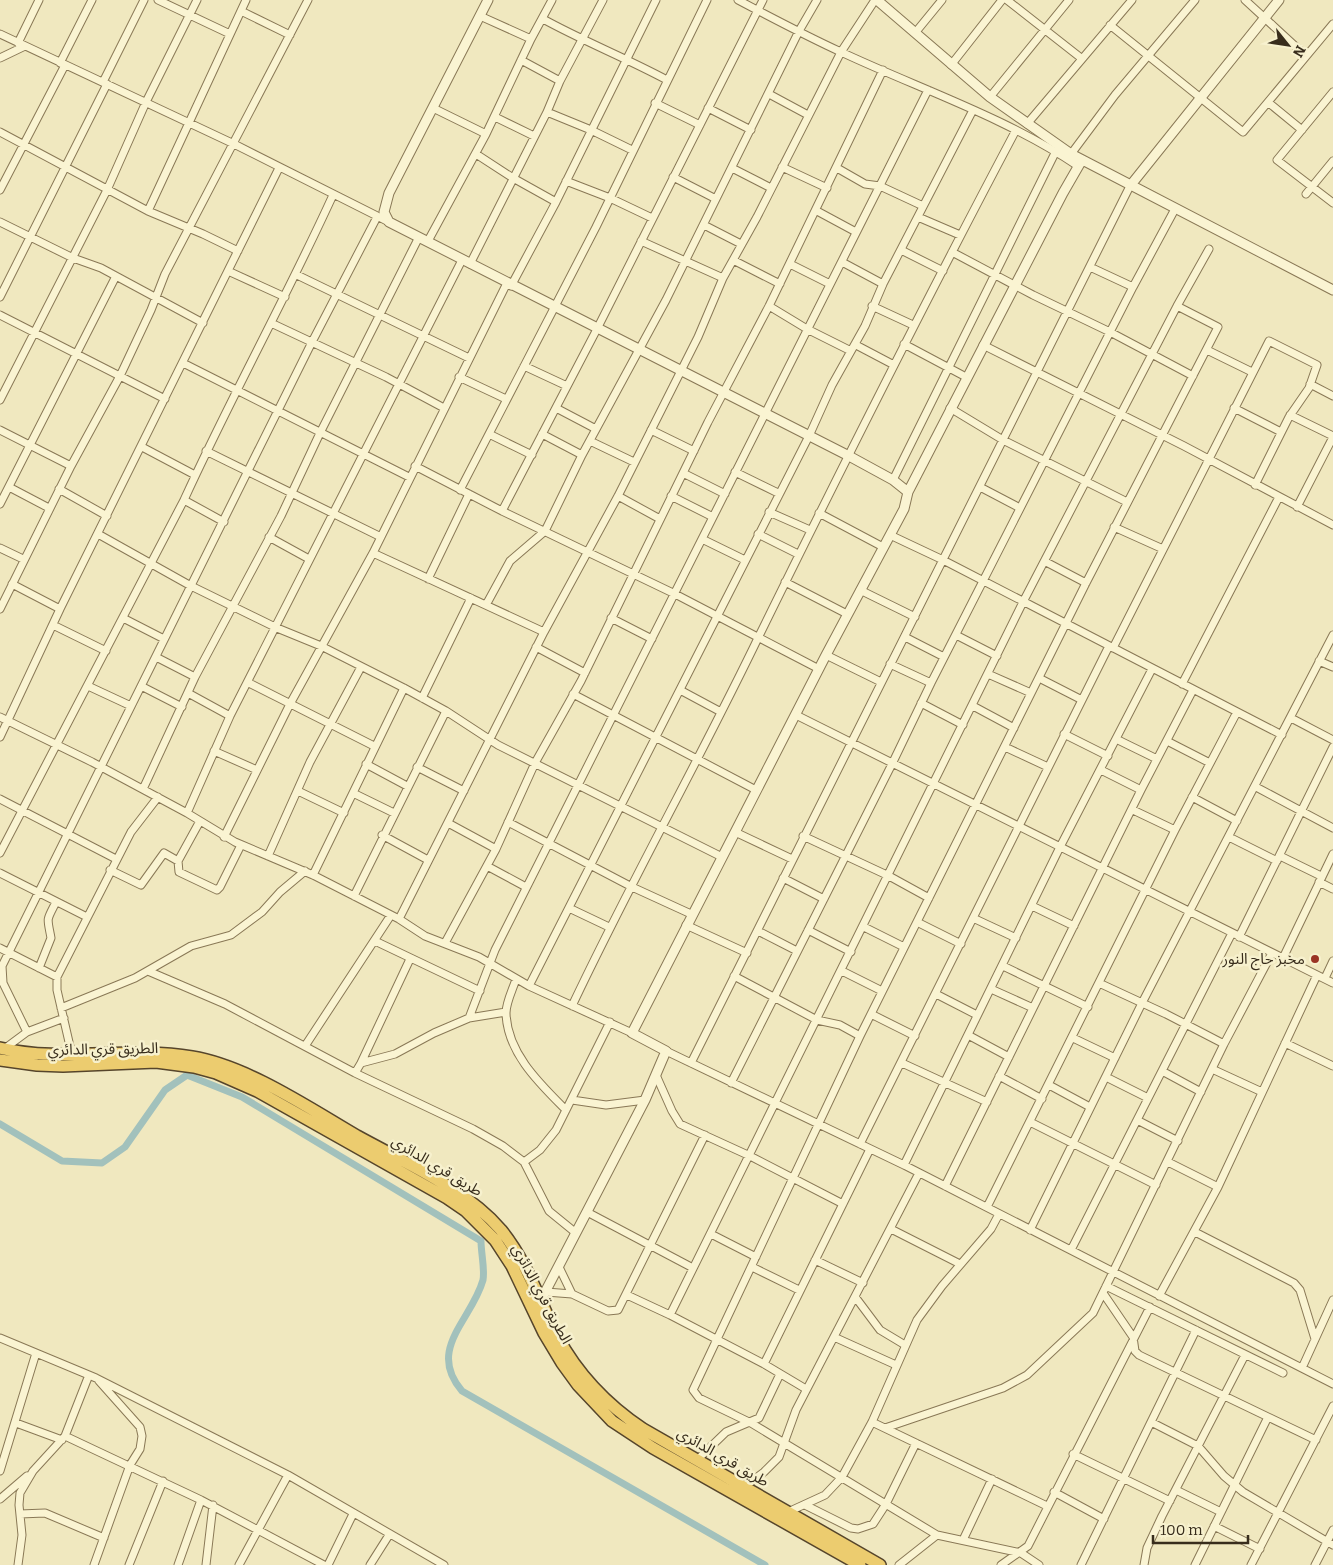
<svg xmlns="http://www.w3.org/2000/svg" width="1333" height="1565" viewBox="0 0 1333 1565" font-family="Bitter,'Noto Sans Arabic',serif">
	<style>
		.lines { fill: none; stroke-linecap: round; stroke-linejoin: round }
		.canal { stroke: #a2c1bc; stroke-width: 7 }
		.minor-casing { stroke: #897856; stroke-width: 9 }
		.tertiary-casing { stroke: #897856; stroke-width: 11 }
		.trunk-casing { stroke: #56452b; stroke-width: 14 }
		.minor { stroke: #faf4d2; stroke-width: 7 }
		.tertiary { stroke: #faf4d2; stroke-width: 9 }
		.trunk { stroke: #eccc6f; stroke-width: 11 }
		.poi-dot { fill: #9a3324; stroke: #f7f1ce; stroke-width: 2 }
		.labels { text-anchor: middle; stroke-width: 5; stroke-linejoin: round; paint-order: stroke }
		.poi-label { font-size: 15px; fill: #382d1c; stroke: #f7f1ce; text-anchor: end }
		.street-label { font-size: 15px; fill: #382d1c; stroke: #f7f1ce }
	</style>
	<rect width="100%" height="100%" fill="#f0e8bf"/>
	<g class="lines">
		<!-- canal -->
		<path class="canal" d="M 0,1124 L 62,1161 L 102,1163 L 125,1147 L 165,1090 L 187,1075 L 242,1097 L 481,1241 C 481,1253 485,1269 483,1280 C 472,1320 426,1349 462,1391 L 765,1565"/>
		<defs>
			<path id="minor" d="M 158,0 L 230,34
				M 738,0 C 772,18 806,36 841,52 C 920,89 1005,117 1078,166
				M 1007,0 L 1081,58
				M 1245,0 L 1306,56
				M 241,11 L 290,35
				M 480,16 L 531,39
				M 543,19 C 583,41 626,58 667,80
				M 1110,25 L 1243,132 L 1333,24
				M 915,33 L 942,0
				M 0,34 L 234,144 L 389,222
				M 18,43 L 39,0
				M 0,58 L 25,46
				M 521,60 L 560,81
				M 60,63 L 92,0
				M 951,65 L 1002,0
				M 103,82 L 144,0
				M 1333,92 L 1277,160 L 1333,203
				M 769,94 L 808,115
				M 990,97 L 1069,0
				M 655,103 L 700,125
				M 1269,103 L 1302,130
				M 433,108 L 486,134
				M 708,108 L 751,130
				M 547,112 L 591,130 L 632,150
				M 495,117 L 534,136
				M 1027,124 L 1132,0
				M 0,132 L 148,211 L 203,234 L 238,251
				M 476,154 L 513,178 L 556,202
				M 1071,154 L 1115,95 L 1195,0
				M 782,167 L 827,188
				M 732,168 L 771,188
				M 837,168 L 865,184 L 880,186 L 923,206
				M 673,177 L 716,199
				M 566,181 L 610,198 L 652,218
				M 0,190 L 65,65
				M 1306,194 L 1333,161
				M 148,211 L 246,0
				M 817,211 L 856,232
				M 918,217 L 960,235
				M 0,222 L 73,258 L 101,268 L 203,323
				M 704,225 L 741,244
				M 428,241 L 486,134 L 531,39 L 552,0
				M 641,241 L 723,278
				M 901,250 L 943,271
				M 952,252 L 1033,295 L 1110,332 L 1193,376
				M 733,260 L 780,284
				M 842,262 L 883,284
				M 470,264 L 547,112 L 560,81 L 603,0
				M 790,264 L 830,284
				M 1090,267 L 1133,287
				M 228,271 L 285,297
				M 297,275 L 469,358
				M 511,286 L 556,202 L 656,0
				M 0,297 L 107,84
				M 769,306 L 807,329 L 851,351
				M 872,306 L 913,325
				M 0,315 L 165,399
				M 271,323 L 386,377 L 444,408
				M 904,344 L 966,377
				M 856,345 L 894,365
				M 983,345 L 1184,446 L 1333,525
				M 1207,350 L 1252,372
				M 183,363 L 409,477
				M 524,366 L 567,386
				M 459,377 L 506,399
				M 1310,384 L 1333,396
				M 0,400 L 107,190 L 146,102 L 197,0
				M 556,408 L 596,429
				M 950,408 L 1003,440 L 1127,502
				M 1234,408 L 1281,432
				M 1290,415 L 1333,436
				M 0,430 L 71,466
				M 651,430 L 694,451
				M 489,434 L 532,455
				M 542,434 L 582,455
				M 590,441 L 634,462
				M 142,447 L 195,475
				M 206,451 L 381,537
				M 415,466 L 502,511 L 675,594 L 819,669
				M 735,472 L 778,493
				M 683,473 L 725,494
				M 893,480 L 1056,151
				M 9,487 L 49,508
				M 980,487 L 1020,508
				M 59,489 L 107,516
				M 460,490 L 596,227 L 707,0
				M 618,496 L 660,519
				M 671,496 L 713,517
				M 184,500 L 224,522
				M 0,504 L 116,276
				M 1297,507 L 1333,437
				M 502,511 L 597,329 L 763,0
				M 769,512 L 810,530
				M 819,513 L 883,547
				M 1114,527 L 1163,549
				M 98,534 L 191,586 L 277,628 L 321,646 L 404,688 L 446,711 L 498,745 L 722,857
				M 758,534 L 798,554
				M 890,535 L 943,560 L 1282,735
				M 269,537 L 309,559
				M 702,539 L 745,560
				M 0,548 L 23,559
				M 373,553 L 544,632
				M 1046,562 L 1086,583
				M 428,579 L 469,494
				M 785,582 L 847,614
				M 12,584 L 60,609
				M 860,590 L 915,617
				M 486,605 L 510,561 L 545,531 L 582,455 L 666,300 L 799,31 L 817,0
				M 0,609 L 71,466 L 120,376 L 151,310 L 165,274 L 308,0
				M 123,618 L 164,639
				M 611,618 L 652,639
				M 53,625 L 106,651
				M 956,635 L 997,656
				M 905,637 L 944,657
				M 536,647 L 585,673
				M 1113,648 L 1269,341 L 1317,365 L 1309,388 L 1289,417 L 1255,485
				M 826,655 L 881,682
				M 156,657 L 195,677
				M 1319,661 L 1333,667
				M 890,664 L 931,683
				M 988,674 L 1031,693
				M 1039,678 L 1082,700
				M 249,683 L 374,746
				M 1182,684 L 1279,497
				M 88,686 L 131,706
				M 141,686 L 182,707
				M 680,690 L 721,712
				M 188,693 L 230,716
				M 573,694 L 756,790
				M 422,698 L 471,598
				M 921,703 L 963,725
				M 973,706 L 1014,728
				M 796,715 L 1333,983
				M 0,717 L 92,762 L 187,813 L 235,842 L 313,875 L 399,919 L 425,936 L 479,957 L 529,986 L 632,1033
				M 1291,718 L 1333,740
				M 1064,734 L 1108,756
				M 0,737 L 60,609 L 279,168
				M 1116,739 L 1157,759
				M 1167,741 L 1210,763
				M 1005,747 L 1048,767
				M 214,751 L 257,770
				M 366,764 L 407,786
				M 417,767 L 464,791
				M 1101,770 L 1141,790
				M 1256,787 L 1333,828
				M 143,789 L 195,677 L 281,516 L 320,433 L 419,237
				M 298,791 L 344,813
				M 353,793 L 394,813
				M 1192,797 L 1237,821
				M 0,799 L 116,859
				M 1133,810 L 1175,830
				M 187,813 L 230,716 L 462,260
				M 200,821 L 178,861 L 179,872 L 217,890 L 220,887 L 241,845
				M 508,822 L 632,887 L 691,914
				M 448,823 L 496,849
				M 735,832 L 792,859
				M 382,835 L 428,860
				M 803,836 L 889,876 L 929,898
				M 224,837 L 290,704 L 373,553 L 507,283
				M 1229,837 L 1277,861
				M 0,853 L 184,500 C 231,397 286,298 333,195
				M 268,856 L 310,762 L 361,667
				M 1280,856 L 1321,876
				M 487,866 L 526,887
				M 110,870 L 141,885 L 164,853 L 178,861
				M 0,873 L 87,917
				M 313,875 L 404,688
				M 783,878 L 824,899
				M 1319,882 L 1333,889
				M 354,896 L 446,711
				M 1032,906 L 1074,926
				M 569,908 L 609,927
				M 973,918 L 1016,938
				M 399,919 L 544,632 L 618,496 L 698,337 L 723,278 L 757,217 L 841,52 L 875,0
				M 917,922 L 961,944
				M 686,925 L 747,953
				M 864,927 L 904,947
				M 808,930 L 851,952
				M 758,931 L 797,951
				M 1239,937 L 1333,747
				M 375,941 L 480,991
				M 445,943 L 496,849 L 535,763 L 581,681 L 708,422 L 769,306 L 883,70
				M 0,948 L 57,977
				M 1283,958 L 1333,854
				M 1003,966 L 1088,1007
				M 39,968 L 51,938 C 47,916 46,922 56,902
				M 148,971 L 225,1004 L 355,1073 L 473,1129 L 503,1146 L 524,1162 L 549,1211 L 576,1233
				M 842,971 L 882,991
				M 734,976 L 817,1020 L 840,1025 L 860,1036
				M 1325,978 L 1333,961
				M 516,979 C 513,989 506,1002 506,1013 C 507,1053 540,1084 566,1110
				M 1099,983 L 1166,1014 L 1224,1044
				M 529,986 L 809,436 L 832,385 L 865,326 L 883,284 L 973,110
				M 991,989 L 1033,1008
				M 936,994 L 977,1015
				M 572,1006 C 631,881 699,761 759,636 C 842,467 927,298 1016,130
				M 61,1008 L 135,978 L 191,946 L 231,935 L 262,912 L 280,892 L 305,871
				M 871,1014 L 915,1036
				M 469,1018 L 495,950 L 928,90
				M 27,1032 L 3,983 L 2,966 L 312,342 L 377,217
				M 968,1035 L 1009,1057
				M 1073,1038 L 1115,1058
				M 1285,1043 L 1333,1066
				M 305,1046 L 391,915
				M 4,1049 L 27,1032 L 64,1018
				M 666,1051 L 904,1165 L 1333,1384
				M 72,1055 L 57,990 L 57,977 L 131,832 L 158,797
				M 361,1063 L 410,959
				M 691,1063 L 1130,186
				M 902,1063 L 987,1102
				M 1212,1069 L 1262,1092
				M 1162,1071 L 1201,1092
				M 355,1073 L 361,1063 L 395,1054 L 434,1033 L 469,1018 L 506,1012
				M 656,1075 L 672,1111 L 680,1124 L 750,1156 L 843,1204
				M 999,1076 L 1042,1099
				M 1106,1077 L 1148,1098
				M 731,1083 L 892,764 L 931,683 L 1133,287 L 1175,209
				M 1049,1085 L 1090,1107
				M 572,1100 L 606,1105 L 645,1100
				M 1137,1120 L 1178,1141
				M 1030,1122 L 1156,1185
				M 860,1144 L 1109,646
				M 524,1162 L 540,1150 L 556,1130 L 610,1022
				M 1168,1162 L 1218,1187
				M 904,1165 L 1060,847 L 1152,669
				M 945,1186 L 1141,790 L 1193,690
				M 987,1207 L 1175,830 L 1237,712
				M 587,1212 L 693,1268
				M 891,1229 L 960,1264
				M 1030,1230 L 1142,1003 L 1333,635
				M 1195,1232 L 1294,1283 L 1300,1290 L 1315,1339
				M 711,1234 L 756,1257
				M 1071,1250 L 1232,933
				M 815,1260 L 863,1283
				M 559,1267 L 572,1294
				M 752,1267 L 799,1290
				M 1106,1286 L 1283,1373
				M 546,1292 L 572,1294 L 608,1311 L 618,1310 L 705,1135
				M 1103,1293 L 1133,1337 L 1135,1351 L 1139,1355 L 1316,1440
				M 627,1295 L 670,1315
				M 1159,1296 L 1218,1187 L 1317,975
				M 856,1298 L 880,1330 L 905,1345
				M 834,1337 L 896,1365
				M 0,1338 L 96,1378 L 288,1475 L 444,1565
				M 764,1364 L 870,1149
				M 1302,1368 L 1333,1300
				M 806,1389 L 764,1364 L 670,1315 L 1023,602 L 1177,306 L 1209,249
				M 872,1422 L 1047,1506
				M 1151,1422 L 1198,1446 L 1224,1476 L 1243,1492 L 1333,1545
				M 16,1423 L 62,1440
				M 885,1428 L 1003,1388 L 1027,1375 L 1093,1313 L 1224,1044 L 1272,953
				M 65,1436 L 201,1500 L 324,1565
				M 1073,1454 L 1170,1501
				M 697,1460 L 726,1432 L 759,1418 L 780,1374
				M 0,1471 L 36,1353
				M 744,1487 L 764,1472 L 779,1457 L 796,1410 L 919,1173
				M 1176,1490 L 1221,1512
				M 1054,1492 L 1104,1519
				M 0,1499 L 27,1476
				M 805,1505 L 851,1528 L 858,1529 L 873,1524 L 886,1504 L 916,1443
				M 788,1512 L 825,1495 L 842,1477 L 872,1422 L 917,1320 L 942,1286 L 991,1229 L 999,1214
				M 20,1514 L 45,1513 L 104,1538
				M 1214,1526 L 1260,1549
				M 963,1540 L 992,1479
				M 18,1565 L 22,1535 L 19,1505 L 20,1493 L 33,1471 L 65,1436 L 89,1375
				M 94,1565 L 130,1465 L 140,1449 L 142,1436 L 140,1427 L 99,1381
				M 129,1565 L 163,1481
				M 178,1565 L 201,1500
				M 206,1565 L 213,1505
				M 239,1565 L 288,1475
				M 328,1565 L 353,1514
				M 370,1565 L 389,1535
				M 899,1565 L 937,1535
				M 1001,1565 L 1028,1546 L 1150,1307
				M 1039,1565 L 1021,1553 L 937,1535 L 751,1423 L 699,1398 L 693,1390 L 860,1036 L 1086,583 L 1218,327 L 1177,306
				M 1081,1565 L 1196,1330
				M 1144,1565 L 1147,1548 L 1162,1516 L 1245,1355
				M 1195,1565 L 1268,1417
				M 1251,1565 L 1333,1406
				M 1315,1565 L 1333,1530"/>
			<path id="tertiary" d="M 488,0 L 389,193 L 384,212 L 389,222 L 849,456 L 893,480 L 908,492 L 904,509 L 826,655 L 632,1033 L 666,1051 L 645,1100 L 541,1300
				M 877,0 L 990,97 L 1071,154 L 1333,290
				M 1130,186 L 1279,0
				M 908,492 L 1063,193 L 1082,160"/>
			<path id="trunk" d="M 0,1048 C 64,1063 128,1046 192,1057 C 247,1066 309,1108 357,1136 C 404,1162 466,1189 501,1230 C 527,1262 539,1300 557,1336 C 578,1375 607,1405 643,1429 L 880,1565
				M 0,1060 L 37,1065 L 63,1066 L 156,1062 L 194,1067 L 216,1073 L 257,1091 L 447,1198 L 466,1211 L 495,1240 L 512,1266 L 544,1333 L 562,1363 L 578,1385 L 612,1421 L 653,1448 L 860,1565"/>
		</defs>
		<!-- minor casing -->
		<use href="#minor" class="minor-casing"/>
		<!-- tertiary casing -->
		<use href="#tertiary" class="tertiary-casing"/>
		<!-- trunk casing -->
		<use href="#trunk" class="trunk-casing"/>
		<!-- minor -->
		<use href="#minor" class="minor"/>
		<!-- tertiary -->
		<use href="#tertiary" class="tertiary"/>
		<!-- trunk -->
		<use href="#trunk" class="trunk"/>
	</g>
	<!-- markers -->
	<circle class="poi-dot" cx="1315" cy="959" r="5"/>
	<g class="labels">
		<!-- poi labels -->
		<g class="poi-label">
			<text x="1305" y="964">مخبز حاج النور</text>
		</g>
		<!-- street labels -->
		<g class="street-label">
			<text transform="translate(103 1049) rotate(-1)" y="5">الطريق قري الدائري</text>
			<text transform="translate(437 1166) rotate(31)" y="5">طريق قري الدائري</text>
			<text transform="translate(542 1294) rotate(62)" y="5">الطريق قري الدائري</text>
			<text transform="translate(723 1457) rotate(30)" y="5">طريق قري الدائري</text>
		</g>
	</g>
	<!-- north arrow -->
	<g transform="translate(1288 45) rotate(120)" stroke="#f7f1ce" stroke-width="4" paint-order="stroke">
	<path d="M0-4L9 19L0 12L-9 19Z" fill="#382d1c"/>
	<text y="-8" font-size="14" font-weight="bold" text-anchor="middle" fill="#382d1c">N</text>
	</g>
	<!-- scale -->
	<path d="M1153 1535v8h95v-8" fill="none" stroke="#382d1c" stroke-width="2.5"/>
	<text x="1160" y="1535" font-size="15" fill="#382d1c" stroke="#f7f1ce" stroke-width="4" paint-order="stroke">100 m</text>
</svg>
